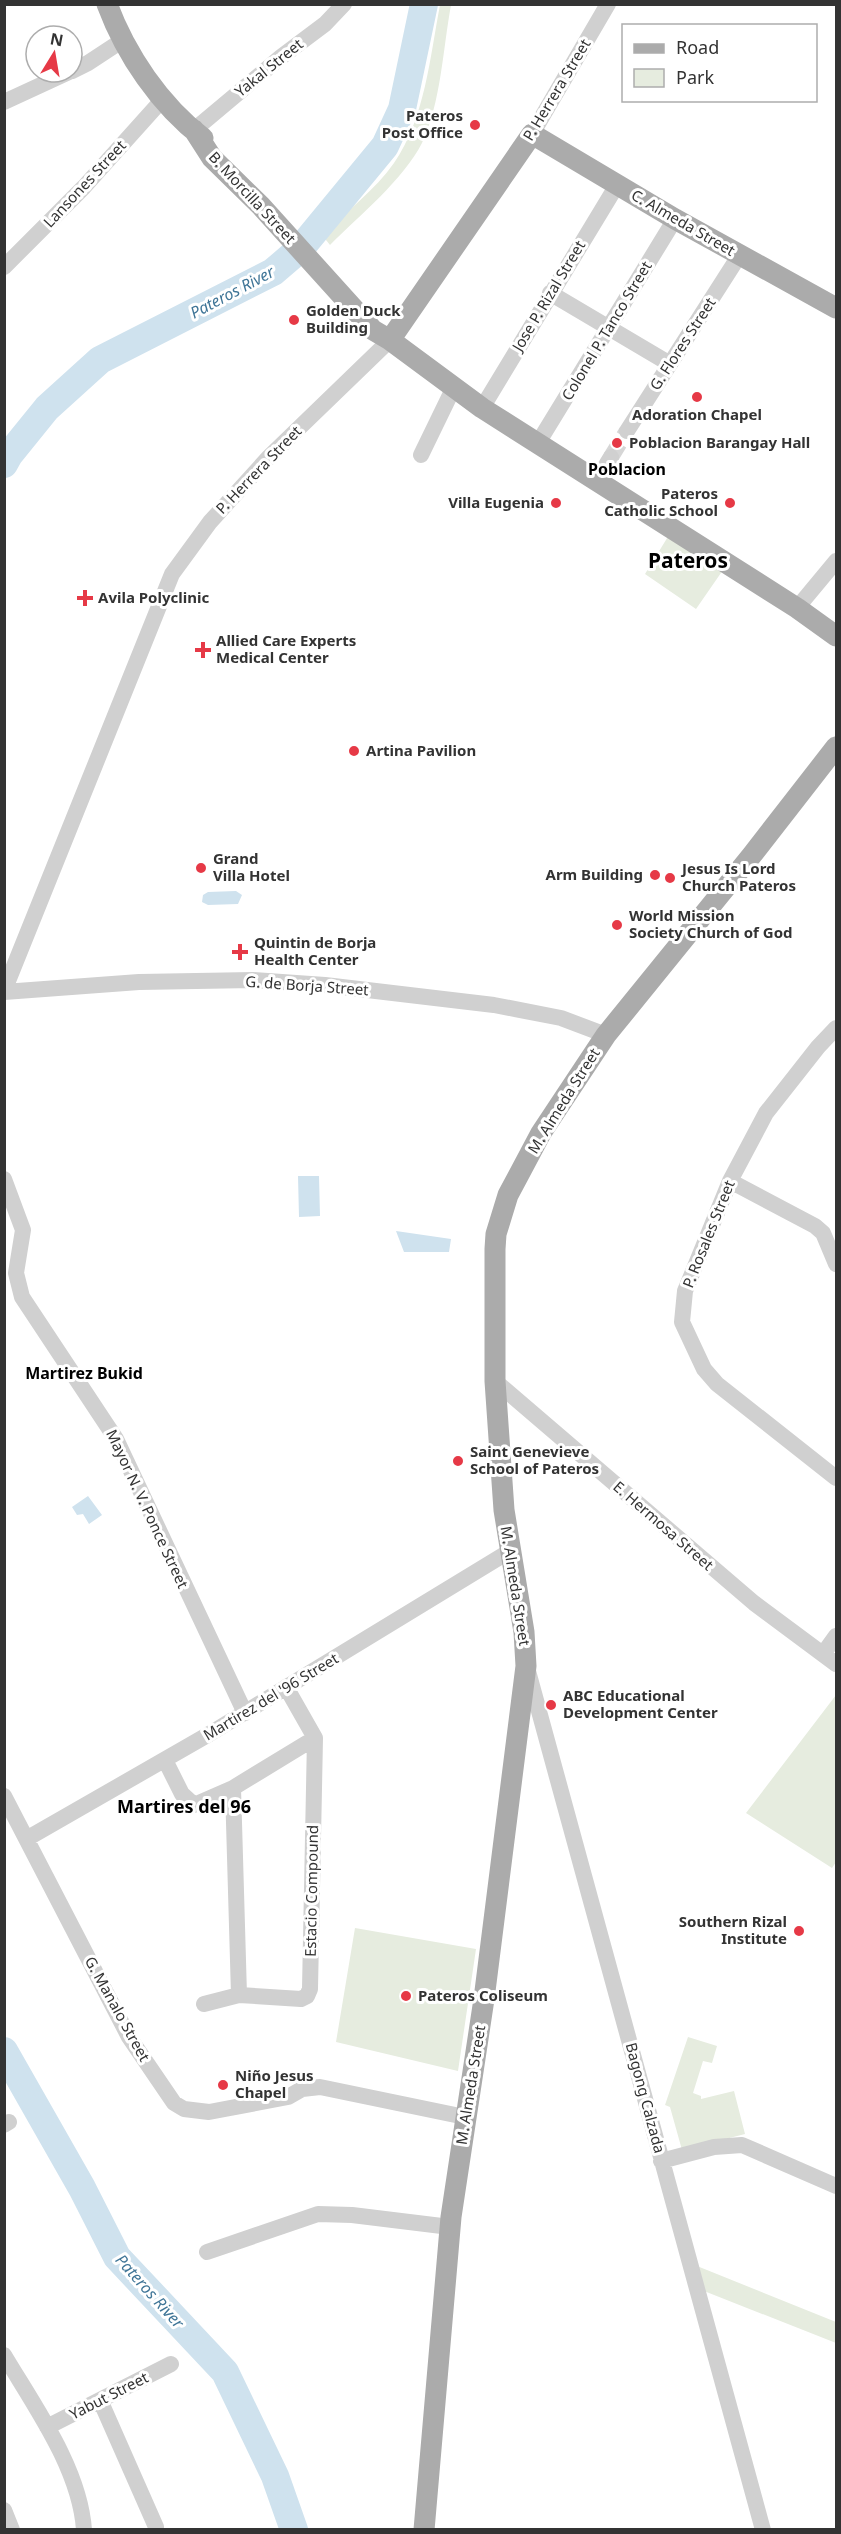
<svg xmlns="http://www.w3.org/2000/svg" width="841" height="2534" viewBox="0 0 841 2534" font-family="'Noto Sans',sans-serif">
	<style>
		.green { fill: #e6ecdf }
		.water { fill: #cfe2ee }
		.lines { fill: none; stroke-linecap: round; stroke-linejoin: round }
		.river { stroke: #cfe2ee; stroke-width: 28 }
		.minor-tunnel { stroke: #d6d6d6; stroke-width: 16; stroke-dasharray: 16 8; stroke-linecap: butt }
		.minor { stroke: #d0d0d0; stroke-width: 16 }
		.major { stroke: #ababab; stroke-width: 21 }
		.poi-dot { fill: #e63946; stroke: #fff; stroke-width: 2 }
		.labels { text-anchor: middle; stroke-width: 6; stroke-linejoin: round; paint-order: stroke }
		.street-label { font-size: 15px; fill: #333; stroke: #fff }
		.poi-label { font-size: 15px; font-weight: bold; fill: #333; stroke: #fff; text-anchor: start }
		.water-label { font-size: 16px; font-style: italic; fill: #3f7597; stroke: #fff }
		.neighbourhood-label { font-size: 16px; font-weight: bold; fill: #000; stroke: #fff }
		.quarter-label { font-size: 18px; font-weight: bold; fill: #000; stroke: #fff }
		.district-label { font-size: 21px; font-weight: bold; fill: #000; stroke: #fff }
	</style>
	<rect width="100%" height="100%" fill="#fff"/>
	<!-- green -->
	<path class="green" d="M 440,5 L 451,5 C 443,48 441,103 422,143 C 403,180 360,215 330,245 L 322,235 C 346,212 375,190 394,163 C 425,118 430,57 440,5 Z
		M 669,535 L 723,570 L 696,609 L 645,574 Z
		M 836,1695 L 836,1862 L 832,1868 L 746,1813 Z
		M 355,1928 L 476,1949 L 458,2071 L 336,2042 Z
		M 688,2037 L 717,2046 L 712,2063 L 703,2061 L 693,2093 L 701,2096 L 701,2099 L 734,2091 L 745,2134 L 682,2150 L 670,2107 L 665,2105 Z
		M 697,2266 L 836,2322 L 836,2343 L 704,2291 Z"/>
	<!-- water -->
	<path class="water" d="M 236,891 L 242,895 L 238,904 L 208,905 L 202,902 L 203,895 L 208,892 Z
		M 298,1176 L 319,1176 L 320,1216 L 299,1217 Z
		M 396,1231 L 451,1239 L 449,1252 L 404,1252 Z
		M 88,1496 L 102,1515 L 89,1524 L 83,1514 L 77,1515 L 72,1507 Z"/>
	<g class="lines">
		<!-- river -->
		<path class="river" d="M 4,464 L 9,455 L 47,408 L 100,360 L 273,272 L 301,248 L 385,146 L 402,109 L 424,4
			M 4,2051 L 82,2188 L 117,2257 L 225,2372 L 275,2476 L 294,2530"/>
		<!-- minor-tunnel -->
		<path class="minor-tunnel" d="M 611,457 L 627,431"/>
		<!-- minor -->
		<path class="minor" d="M 72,71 L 88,63 L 123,40
			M 4,102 L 69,72
			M 194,130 L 281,57 L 325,24 L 344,4
			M 532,134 L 608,4
			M 4,267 L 84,187 L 163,99
			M 550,293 L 670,364
			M 482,408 L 617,185
			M 627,431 L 739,256
			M 538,443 L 675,219
			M 421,455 L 453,389
			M 597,480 L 611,457
			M 797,608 L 836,561
			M 4,991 L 172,574 L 210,522 L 269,457 L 390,340
			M 4,992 L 139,982 L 253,980 L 325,985 L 494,1005 L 561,1018 L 606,1035
			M 836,1028 L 818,1047 L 766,1113 L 730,1181 L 685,1291 L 682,1322 L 704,1369 L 717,1384 L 836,1478
			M 4,1179 L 23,1230 L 16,1273 L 22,1297 L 116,1439 L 245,1713
			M 730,1181 L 815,1226 L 823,1233 L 836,1264
			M 495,1381 L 754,1603 L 836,1664
			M 823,1654 L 836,1636
			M 528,1671 L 763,2530
			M 165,1760 L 182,1794 L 194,1805 L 233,1788
			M 4,1796 L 129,2037 L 174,2103 L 184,2109 L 209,2112 L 288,2097 L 302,2089 L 320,2087 L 465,2117
			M 28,1838 L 211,1733 L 510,1551
			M 239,1995 L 233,1788 L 315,1738
			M 204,2004 L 239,1995 L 301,1999 L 307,1996 L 310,1989 L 315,1738 L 286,1687
			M 4,2125 L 9,2122
			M 661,2161 L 714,2147 L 742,2145 L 836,2186
			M 207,2252 L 318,2214 L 352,2215 L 450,2227
			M 4,2355 C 35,2407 80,2469 84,2530
			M 100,2400 L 156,2527
			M 47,2427 L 171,2364
			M 4,2510 L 12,2530"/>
		<!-- major -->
		<path class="major" d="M 107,4 C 126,55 160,105 203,138
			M 194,130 L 212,158 L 261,206 L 373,330 L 390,340 L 482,408 L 797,608 L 836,636
			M 390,340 L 532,134 L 675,219 L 836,308
			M 424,2530 L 451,2217 L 484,1999 L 526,1666 L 524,1632 L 504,1510 L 495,1381 L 495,1249 L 496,1234 L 508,1195 L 541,1133 L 606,1035 L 752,855 L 836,747"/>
	</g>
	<!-- markers -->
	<g class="poi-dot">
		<circle cx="475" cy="125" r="6"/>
		<circle cx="294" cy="320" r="6"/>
		<circle cx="697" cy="397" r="6"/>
		<circle cx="617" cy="443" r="6"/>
		<circle cx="556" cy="503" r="6"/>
		<circle cx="730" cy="503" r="6"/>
		<path d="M82 589h6v6h6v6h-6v6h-6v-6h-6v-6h6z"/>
		<path d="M200 641h6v6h6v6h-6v6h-6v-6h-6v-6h6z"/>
		<circle cx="354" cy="751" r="6"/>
		<circle cx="201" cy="868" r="6"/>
		<circle cx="655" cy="875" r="6"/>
		<circle cx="670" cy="878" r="6"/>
		<circle cx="617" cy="925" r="6"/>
		<path d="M237 943h6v6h6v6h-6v6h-6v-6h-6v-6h6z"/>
		<circle cx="458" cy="1461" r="6"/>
		<circle cx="551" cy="1705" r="6"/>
		<circle cx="799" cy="1931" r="6"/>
		<circle cx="406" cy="1996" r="6"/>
		<circle cx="223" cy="2085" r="6"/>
	</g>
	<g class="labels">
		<!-- street labels -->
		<g class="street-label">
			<text transform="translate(269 68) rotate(-39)" y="5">Yakal Street</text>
			<text transform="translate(557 90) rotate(-59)" y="5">P. Herrera Street</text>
			<text transform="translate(85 184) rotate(-47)" y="5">Lansones Street</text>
			<text transform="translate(252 198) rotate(47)" y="5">B. Morcilla Street</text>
			<text transform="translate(683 223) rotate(30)" y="5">C. Almeda Street</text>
			<text transform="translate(549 296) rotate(-59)" y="5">Jose P. Rizal Street</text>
			<text transform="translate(607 331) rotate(-59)" y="5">Colonel P. Tanco Street</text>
			<text transform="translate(683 344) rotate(-57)" y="5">G. Flores Street</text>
			<text transform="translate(259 470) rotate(-46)" y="5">P. Herrera Street</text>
			<text transform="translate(307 986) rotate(4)" y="5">G. de Borja Street</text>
			<text transform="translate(564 1101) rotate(-58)" y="5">M. Almeda Street</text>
			<text transform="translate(709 1234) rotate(-68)" y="5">P. Rosales Street</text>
			<text transform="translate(147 1509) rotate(65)" y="5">Mayor N. V. Ponce Street</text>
			<text transform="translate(663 1526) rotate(41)" y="5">E. Hermosa Street</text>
			<text transform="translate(515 1586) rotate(81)" y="5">M. Almeda Street</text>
			<text transform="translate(271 1697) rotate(-31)" y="5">Martirez del '96 Street</text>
			<text transform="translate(312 1891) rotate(-89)" y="5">Estacio Compound</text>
			<text transform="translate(117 2009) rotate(61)" y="5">G. Manalo Street</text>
			<text transform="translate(471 2085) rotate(-81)" y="5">M. Almeda Street</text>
			<text transform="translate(645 2098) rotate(75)" y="5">Bagong Calzada</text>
			<text transform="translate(109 2396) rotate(-27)" y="5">Yabut Street</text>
		</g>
		<!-- poi labels -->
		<g class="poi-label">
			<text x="463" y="121" text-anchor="end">Pateros<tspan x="463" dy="17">Post Office</tspan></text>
			<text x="306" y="316">Golden Duck<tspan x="306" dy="17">Building</tspan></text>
			<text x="697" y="420" text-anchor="middle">Adoration Chapel</text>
			<text x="629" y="448">Poblacion Barangay Hall</text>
			<text x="718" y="499" text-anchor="end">Pateros<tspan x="718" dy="17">Catholic School</tspan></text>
			<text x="544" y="508" text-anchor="end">Villa Eugenia</text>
			<text x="98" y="603">Avila Polyclinic</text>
			<text x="216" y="646">Allied Care Experts<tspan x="216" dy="17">Medical Center</tspan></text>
			<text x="366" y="756">Artina Pavilion</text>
			<text x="213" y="864">Grand<tspan x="213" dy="17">Villa Hotel</tspan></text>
			<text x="682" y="874">Jesus Is Lord<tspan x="682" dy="17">Church Pateros</tspan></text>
			<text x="643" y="880" text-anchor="end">Arm Building</text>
			<text x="629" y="921">World Mission<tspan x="629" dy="17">Society Church of God</tspan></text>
			<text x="254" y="948">Quintin de Borja<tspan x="254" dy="17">Health Center</tspan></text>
			<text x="470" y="1457">Saint Genevieve<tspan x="470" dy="17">School of Pateros</tspan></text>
			<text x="563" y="1701">ABC Educational<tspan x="563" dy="17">Development Center</tspan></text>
			<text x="787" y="1927" text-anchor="end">Southern Rizal<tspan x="787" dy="17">Institute</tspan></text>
			<text x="418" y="2001">Pateros Coliseum</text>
			<text x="235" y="2081">Niño Jesus<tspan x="235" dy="17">Chapel</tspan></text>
		</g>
		<!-- water labels -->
		<g class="water-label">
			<text transform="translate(232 292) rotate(-28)" y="6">Pateros River</text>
			<text transform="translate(150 2291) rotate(48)" y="6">Pateros River</text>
		</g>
		<!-- neighbourhood labels -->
		<g class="neighbourhood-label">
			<text x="627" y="475">Poblacion</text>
			<text x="84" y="1379">Martirez Bukid</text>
		</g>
		<!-- quarter labels -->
		<g class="quarter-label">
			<text x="184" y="1813">Martires del 96</text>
		</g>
		<!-- district labels -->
		<g class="district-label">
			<text x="688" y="568">Pateros</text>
		</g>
	</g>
	<!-- border -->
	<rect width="841" height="2534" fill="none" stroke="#333333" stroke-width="12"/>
	<!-- legend -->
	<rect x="622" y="24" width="195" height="78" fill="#ffffff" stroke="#adadad" stroke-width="1.5"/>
	<rect x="634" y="44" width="30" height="9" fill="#ababab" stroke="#adadad" stroke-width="1.5"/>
	<text x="676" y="54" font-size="18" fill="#333333">Road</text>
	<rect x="634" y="69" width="30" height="18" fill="#e6ecdf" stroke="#adadad" stroke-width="1.5"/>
	<text x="676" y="84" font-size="18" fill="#333333">Park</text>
	<!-- north arrow -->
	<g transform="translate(54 54) rotate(11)"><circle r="28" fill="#ffffff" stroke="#adadad" stroke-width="1.5"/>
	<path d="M0-4.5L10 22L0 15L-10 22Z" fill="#e63946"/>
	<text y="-9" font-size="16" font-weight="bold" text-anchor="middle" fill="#333333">N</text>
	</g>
</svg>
